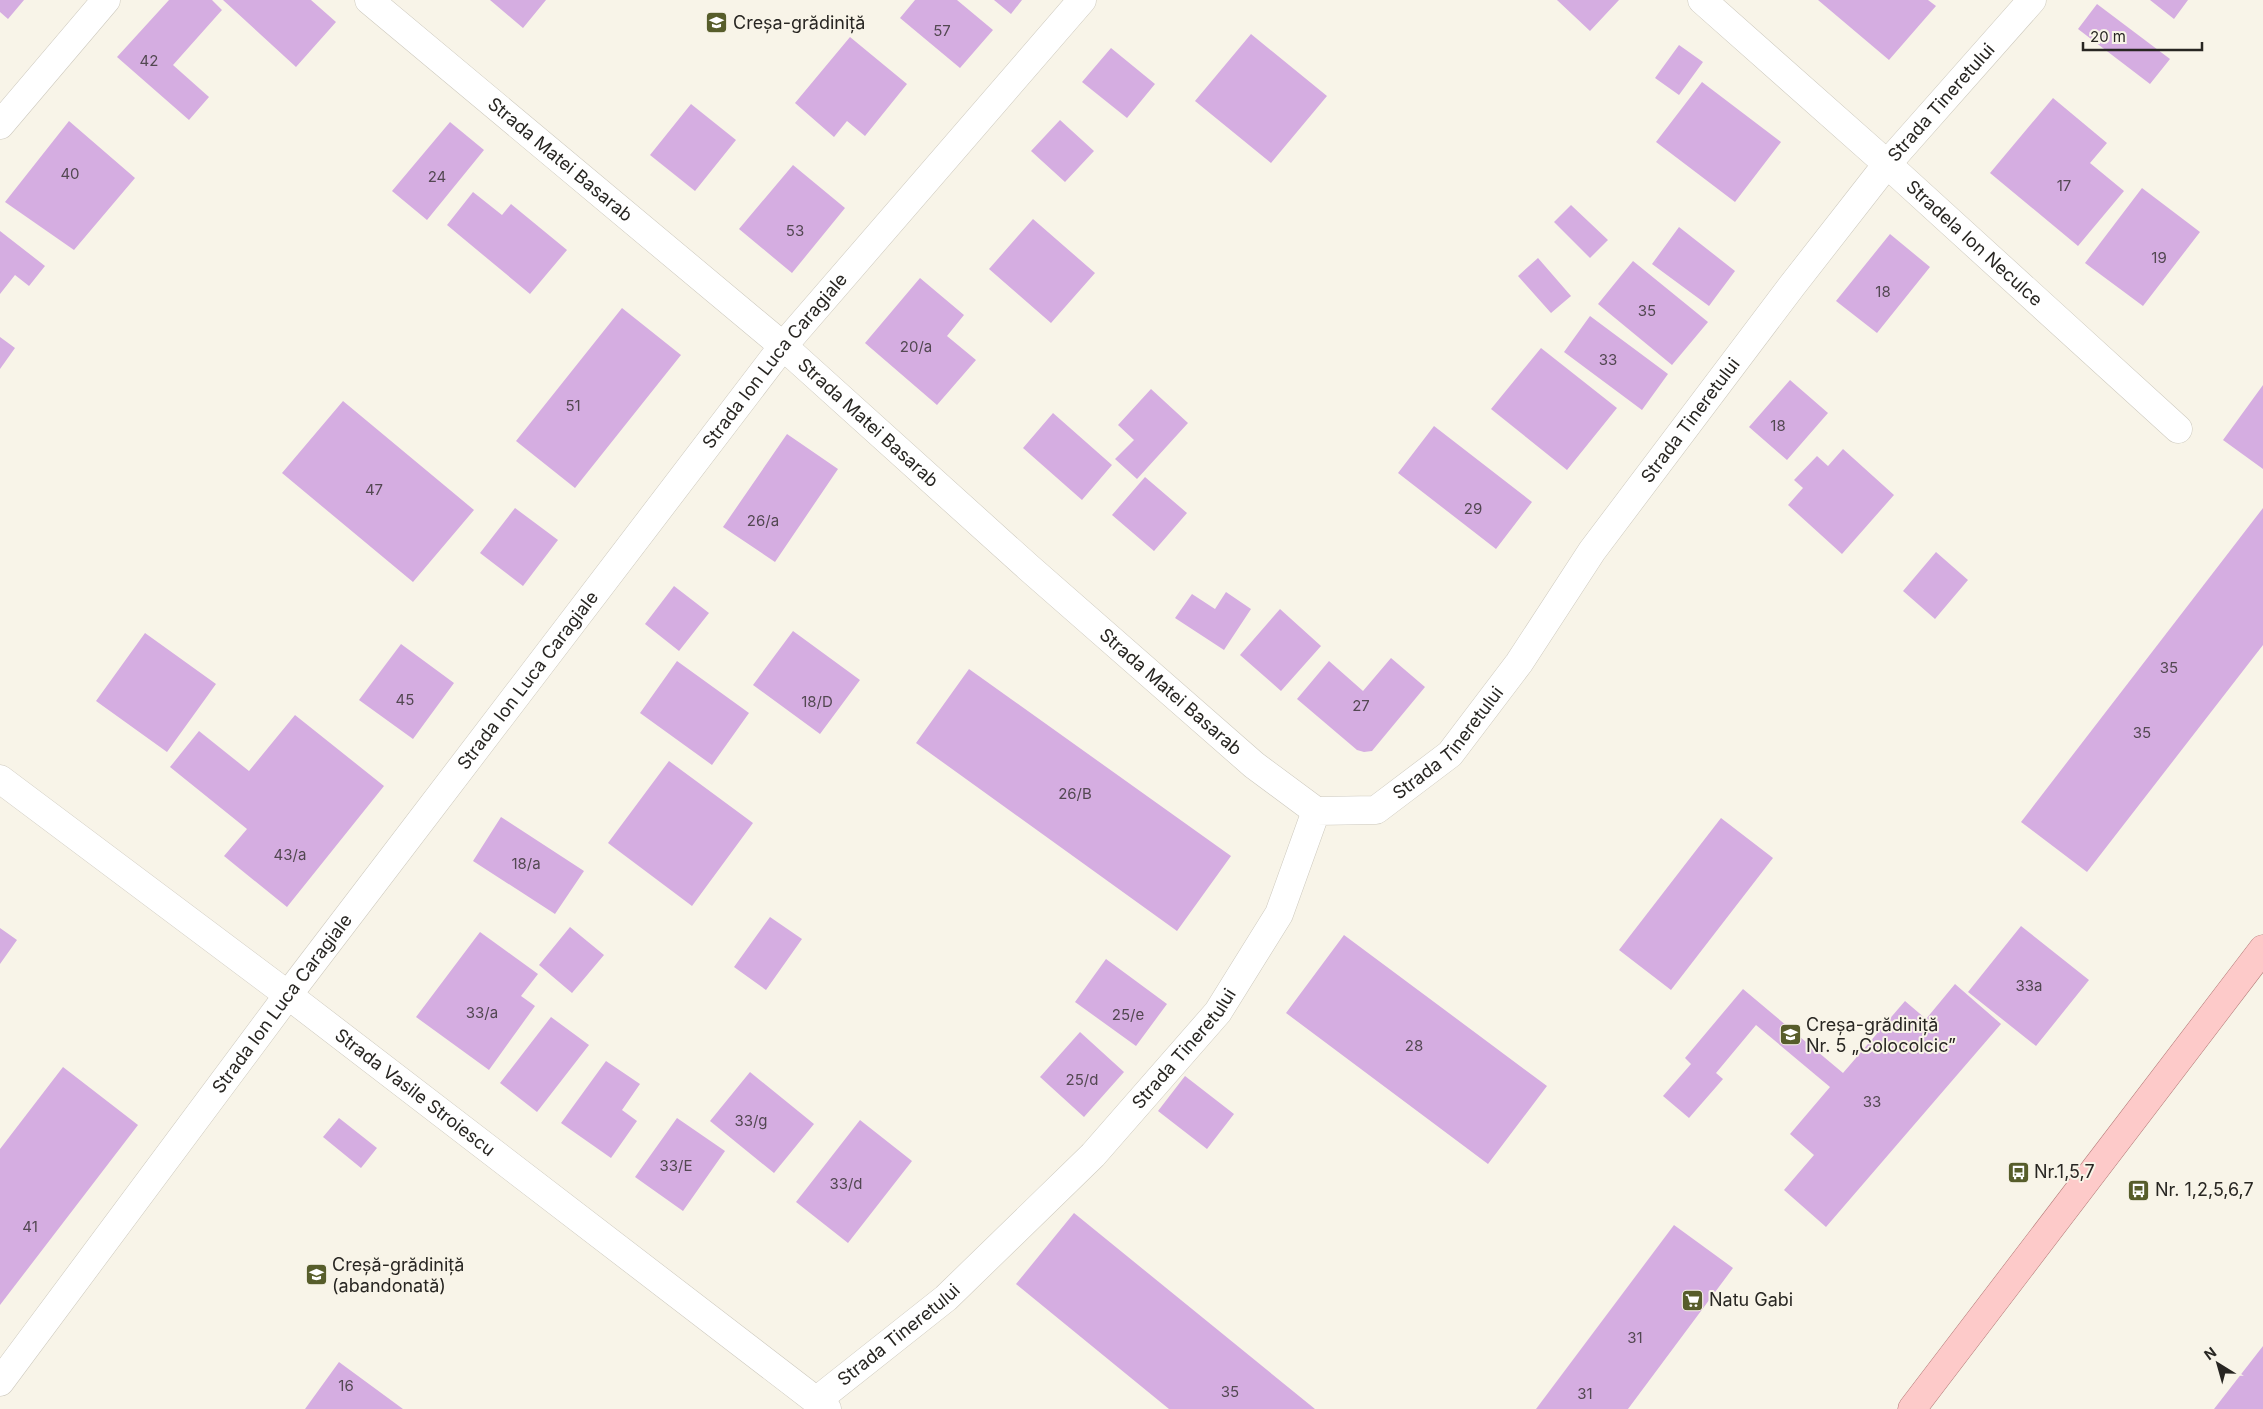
<svg xmlns="http://www.w3.org/2000/svg" width="2263" height="1409" viewBox="0 0 2263 1409" font-family="Inter,sans-serif">
	<style>
		.building { fill: #d5ade1 }
		.lines { fill: none; stroke-linecap: round; stroke-linejoin: round }
		.minor-casing { stroke: #cdc9be; stroke-width: 29 }
		.major-casing { stroke: #b27977; stroke-width: 29 }
		.minor { stroke: #fff; stroke-width: 28 }
		.major { stroke: #fdcac9; stroke-width: 28 }
		.labels { text-anchor: middle; stroke-width: 4; stroke-linejoin: round; paint-order: stroke }
		.number-label { font-size: 15px; fill: #534852 }
		.poi-label { font-size: 18px; fill: #282622; stroke: #f8f4e8; text-anchor: start }
		.street-label { font-size: 18px; fill: #282622; stroke: #f8f4e8 }
	</style>
	<rect width="100%" height="100%" fill="#f8f4e8"/>
	<!-- building -->
	<path class="building" d="M 0,0 L 24,0 L 8,19 L 0,12 Z
		M 169,0 L 212,0 L 222,10 L 173,65 L 209,97 L 189,120 L 117,57 Z
		M 223,0 L 311,0 L 336,22 L 296,67 Z
		M 490,0 L 546,0 L 523,28 Z
		M 915,0 L 957,0 L 993,30 L 960,68 L 900,18 Z
		M 994,0 L 1022,0 L 1011,14 Z
		M 1557,0 L 1619,0 L 1590,31 Z
		M 1818,0 L 1928,0 L 1936,6 L 1889,60 Z
		M 2150,0 L 2188,0 L 2174,19 Z
		M 2097,4 L 2170,59 L 2150,84 L 2078,29 Z
		M 1251,34 L 1327,96 L 1271,163 L 1195,101 Z
		M 850,37 L 907,84 L 865,136 L 847,121 L 834,137 L 795,103 Z
		M 1679,45 L 1703,62 L 1679,95 L 1655,78 Z
		M 1111,48 L 1155,84 L 1127,118 L 1082,82 Z
		M 1702,82 L 1781,142 L 1735,202 L 1656,142 Z
		M 2053,98 L 2107,143 L 2090,163 L 2124,191 L 2078,246 L 1990,173 Z
		M 691,104 L 736,140 L 695,191 L 650,155 Z
		M 1060,120 L 1094,151 L 1065,182 L 1031,151 Z
		M 69,121 L 135,178 L 74,250 L 5,202 Z
		M 450,122 L 484,150 L 427,220 L 392,191 Z
		M 793,165 L 845,208 L 792,273 L 739,229 Z
		M 2142,188 L 2200,232 L 2143,306 L 2085,263 Z
		M 473,192 L 502,215 L 511,204 L 567,250 L 530,294 L 447,225 Z
		M 1571,205 L 1608,240 L 1590,258 L 1554,222 Z
		M 1033,219 L 1095,273 L 1051,323 L 989,269 Z
		M 1679,227 L 1735,271 L 1709,306 L 1652,264 Z
		M 0,231 L 45,266 L 29,286 L 15,275 L 0,294 Z
		M 1890,234 L 1930,267 L 1877,333 L 1836,301 Z
		M 1538,258 L 1571,296 L 1551,313 L 1518,276 Z
		M 1633,261 L 1708,322 L 1672,365 L 1598,304 Z
		M 920,278 L 964,315 L 947,336 L 976,360 L 937,405 L 865,343 Z
		M 622,308 L 681,355 L 575,488 L 516,441 Z
		M 1590,316 L 1668,374 L 1642,410 L 1564,352 Z
		M 0,337 L 15,348 L 0,369 Z
		M 1541,348 L 1617,408 L 1567,470 L 1491,409 Z
		M 1790,380 L 1828,413 L 1787,460 L 1749,427 Z
		M 2263,385 L 2263,469 L 2223,440 Z
		M 1151,389 L 1188,423 L 1137,479 L 1115,459 L 1134,440 L 1118,425 Z
		M 343,401 L 474,510 L 413,582 L 282,473 Z
		M 1053,413 L 1112,465 L 1082,500 L 1023,448 Z
		M 1434,426 L 1532,502 L 1496,549 L 1398,473 Z
		M 787,434 L 838,469 L 775,562 L 723,527 Z
		M 1843,449 L 1894,495 L 1842,554 L 1788,505 L 1803,488 L 1794,480 L 1817,456 L 1828,466 Z
		M 1145,477 L 1187,513 L 1154,551 L 1112,515 Z
		M 515,508 L 558,540 L 523,586 L 480,553 Z
		M 2263,508 L 2263,645 L 2087,872 L 2021,822 Z
		M 1936,552 L 1968,580 L 1935,619 L 1903,591 Z
		M 674,586 L 709,613 L 679,651 L 645,624 Z
		M 1226,592 L 1251,609 L 1224,650 L 1175,618 L 1192,594 L 1215,609 Z
		M 1280,609 L 1321,646 L 1281,691 L 1240,655 Z
		M 793,631 L 860,680 L 820,734 L 753,685 Z
		M 145,633 L 216,684 L 167,752 L 96,701 Z
		M 401,644 L 454,683 L 413,739 L 359,700 Z
		M 1391,658 L 1425,687 L 1372,751 L 1364,752 L 1357,750 L 1297,699 L 1329,661 L 1363,691 Z
		M 677,661 L 749,713 L 712,765 L 640,713 Z
		M 969,669 L 1231,856 L 1177,931 L 916,743 Z
		M 295,715 L 384,786 L 287,907 L 224,856 L 247,829 L 170,767 L 199,731 L 249,771 Z
		M 669,761 L 753,823 L 692,906 L 608,843 Z
		M 501,817 L 584,871 L 555,914 L 473,861 Z
		M 1721,818 L 1773,858 L 1671,990 L 1619,950 Z
		M 770,917 L 802,939 L 766,990 L 734,967 Z
		M 2021,926 L 2089,980 L 2036,1046 L 1968,992 Z
		M 570,927 L 604,955 L 572,993 L 539,965 Z
		M 0,928 L 17,940 L 0,964 Z
		M 480,932 L 538,974 L 521,996 L 535,1006 L 489,1070 L 416,1017 Z
		M 1344,935 L 1547,1086 L 1488,1164 L 1286,1013 Z
		M 1106,959 L 1167,1004 L 1136,1046 L 1075,1002 Z
		M 1955,984 L 2001,1024 L 1826,1227 L 1784,1190 L 1814,1155 L 1790,1134 L 1830,1087 L 1756,1025 L 1716,1073 L 1723,1079 L 1689,1118 L 1663,1096 L 1691,1064 L 1685,1058 L 1743,989 L 1843,1073 L 1905,1001 L 1926,1019 Z
		M 551,1017 L 589,1045 L 537,1112 L 500,1083 Z
		M 1080,1032 L 1124,1072 L 1084,1117 L 1040,1077 Z
		M 606,1061 L 640,1084 L 622,1110 L 637,1121 L 611,1158 L 561,1123 Z
		M 63,1067 L 138,1125 L 0,1305 L 0,1149 Z
		M 750,1072 L 814,1124 L 774,1173 L 710,1121 Z
		M 1185,1076 L 1234,1114 L 1207,1149 L 1158,1111 Z
		M 339,1118 L 377,1148 L 361,1168 L 323,1137 Z
		M 677,1118 L 725,1151 L 683,1211 L 635,1177 Z
		M 860,1120 L 912,1161 L 848,1243 L 796,1202 Z
		M 1074,1213 L 1315,1409 L 1169,1409 L 1016,1284 Z
		M 1674,1225 L 1733,1268 L 1628,1409 L 1536,1409 Z
		M 2263,1346 L 2263,1409 L 2214,1409 Z
		M 339,1362 L 403,1409 L 305,1409 Z"/>
	<g class="lines">
		<defs>
			<g id="minor">
				<path id="s1" d="M 369,0 L 783,346 L 1028,567 L 1254,765 L 1316,811"/>
				<path id="s2" d="M 1702,0 L 1887,164 L 2178,429"/>
				<path d="M 0,125 L 106,0"/>
				<path id="s3" d="M 0,779 L 288,995 L 827,1409"/>
				<path id="s4" d="M 0,1382 L 288,995 L 783,346 L 1082,0"/>
				<path id="s5" d="M 816,1401 L 946,1298 L 1093,1155 L 1218,1012 L 1279,914 L 1316,811 L 1376,810 L 1450,754 L 1519,663 L 1592,551 L 1791,287 L 1887,164 L 2032,0"/>
			</g>
			<path id="major" d="M 1912,1409 L 2263,949"/>
		</defs>
		<!-- minor casing -->
		<use href="#minor" class="minor-casing"/>
		<!-- major casing -->
		<use href="#major" class="major-casing"/>
		<!-- minor -->
		<use href="#minor" class="minor"/>
		<!-- major -->
		<use href="#major" class="major"/>
	</g>
	<!-- icons -->
	<defs>
		<symbol id="school-square" viewBox="-11 -11 22 22"><rect x="-9" y="-9" width="18" height="18" rx="4" fill="#575d2b" stroke="#f8f4e8"/><path d="M0-5L7-2L0 1L-7-2ZM-4 1L0 2.5L4 1V4Q0 6-4 4Z" fill="#fff"/></symbol>
		<symbol id="bus-square" viewBox="-11 -11 22 22"><rect x="-9" y="-9" width="18" height="18" rx="4" fill="#575d2b" stroke="#f8f4e8"/><path d="M-5-6H5V4H4V6H2V4H-2V6H-4V4H-5ZM-3.5-4V0h7V-4ZM-3.5 1.2v1.5H-2V1.2ZM2 1.2v1.5H3.5V1.2Z" fill="#fff"/></symbol>
		<symbol id="supermarket-square" viewBox="-11 -11 22 22"><rect x="-9" y="-9" width="18" height="18" rx="4" fill="#575d2b" stroke="#f8f4e8"/><path d="M-6-5.5h2.5l.6 2H6L4.5 2H-2.5L-4.4-4H-6ZM-1.5 3.2a1.3 1.3 0 1 0 .1 0ZM3 3.2a1.3 1.3 0 1 0 .1 0Z" fill="#fff"/></symbol>
	</defs>
	<g fill-rule="evenodd">
		<use href="#school-square" x="704" y="10" width="25" height="25"/>
		<use href="#school-square" x="1778" y="1022" width="25" height="25"/>
		<use href="#bus-square" x="2006" y="1160" width="25" height="25"/>
		<use href="#bus-square" x="2126" y="1178" width="25" height="25"/>
		<use href="#school-square" x="304" y="1262" width="25" height="25"/>
		<use href="#supermarket-square" x="1680" y="1288" width="25" height="25"/>
	</g>
	<g class="labels">
		<!-- number labels -->
		<g class="number-label">
			<text x="942" y="36">57</text>
			<text x="149" y="66">42</text>
			<text x="70" y="179">40</text>
			<text x="437" y="182">24</text>
			<text x="2064" y="191">17</text>
			<text x="795" y="236">53</text>
			<text x="2159" y="263">19</text>
			<text x="1883" y="297">18</text>
			<text x="1647" y="316">35</text>
			<text x="916" y="352">20/a</text>
			<text x="1608" y="365">33</text>
			<text x="573" y="411">51</text>
			<text x="1778" y="431">18</text>
			<text x="374" y="495">47</text>
			<text x="1473" y="514">29</text>
			<text x="763" y="526">26/a</text>
			<text x="2169" y="673">35</text>
			<text x="405" y="705">45</text>
			<text x="817" y="707">18/D</text>
			<text x="1361" y="711">27</text>
			<text x="2142" y="738">35</text>
			<text x="1075" y="799">26/B</text>
			<text x="290" y="860">43/a</text>
			<text x="526" y="869">18/a</text>
			<text x="2029" y="991">33a</text>
			<text x="482" y="1018">33/a</text>
			<text x="1128" y="1020">25/e</text>
			<text x="1414" y="1051">28</text>
			<text x="1082" y="1085">25/d</text>
			<text x="1872" y="1107">33</text>
			<text x="751" y="1126">33/g</text>
			<text x="676" y="1171">33/E</text>
			<text x="846" y="1189">33/d</text>
			<text x="30" y="1232">41</text>
			<text x="1635" y="1343">31</text>
			<text x="346" y="1391">16</text>
			<text x="1230" y="1397">35</text>
			<text x="1585" y="1399">31</text>
		</g>
		<!-- poi labels -->
		<g class="poi-label">
			<text x="733" y="29">Creșa-grădiniță</text>
			<text x="1806" y="1031">Creșa-grădiniță<tspan x="1806" dy="21">Nr. 5 „Colocolcic”</tspan></text>
			<text x="2034" y="1178">Nr.1,5,7</text>
			<text x="2155" y="1196">Nr. 1,2,5,6,7</text>
			<text x="332" y="1271">Creșă-grădiniță<tspan x="332" dy="21">(abandonată)</tspan></text>
			<text x="1709" y="1306">Natu Gabi</text>
		</g>
		<!-- street labels -->
		<g class="street-label">
			<text dy="6" stroke="none"><textPath href="#s5" startOffset="1755">Strada Tineretului</textPath></text>
			<text dy="6" stroke="none"><textPath href="#s1" startOffset="249">Strada Matei Basarab</textPath></text>
			<text dy="6" stroke="none"><textPath href="#s2" startOffset="365">Stradela Ion Neculce</textPath></text>
			<text dy="6" stroke="none"><textPath href="#s4" startOffset="1282">Strada Ion Luca Caragiale</textPath></text>
			<text dy="6" stroke="none"><textPath href="#s5" startOffset="1350">Strada Tineretului</textPath></text>
			<text dy="6" stroke="none"><textPath href="#s1" startOffset="654">Strada Matei Basarab</textPath></text>
			<text dy="6" stroke="none"><textPath href="#s4" startOffset="878">Strada Ion Luca Caragiale</textPath></text>
			<text dy="6" stroke="none"><textPath href="#s1" startOffset="1059">Strada Matei Basarab</textPath></text>
			<text dy="6" stroke="none"><textPath href="#s5" startOffset="945">Strada Tineretului</textPath></text>
			<text dy="6" stroke="none"><textPath href="#s4" startOffset="472">Strada Ion Luca Caragiale</textPath></text>
			<text dy="6" stroke="none"><textPath href="#s5" startOffset="511">Strada Tineretului</textPath></text>
			<text dy="6" stroke="none"><textPath href="#s3" startOffset="520">Strada Vasile Stroiescu</textPath></text>
			<text dy="6" stroke="none"><textPath href="#s5" startOffset="106">Strada Tineretului</textPath></text>
		</g>
	</g>
	<!-- north arrow -->
	<g transform="translate(2218 1364) rotate(323)" stroke="#f8f4e8" stroke-width="4" paint-order="stroke">
	<path d="M0-4L9 19L0 12L-9 19Z" fill="#282622"/>
	<text y="-8" font-size="14" font-weight="bold" text-anchor="middle" fill="#282622">N</text>
	</g>
	<!-- scale -->
	<path d="M2083 42v8h119v-8" fill="none" stroke="#282622" stroke-width="2.5"/>
	<text x="2090" y="42" font-size="15" fill="#282622" stroke="#f8f4e8" stroke-width="4" paint-order="stroke">20 m</text>
</svg>
